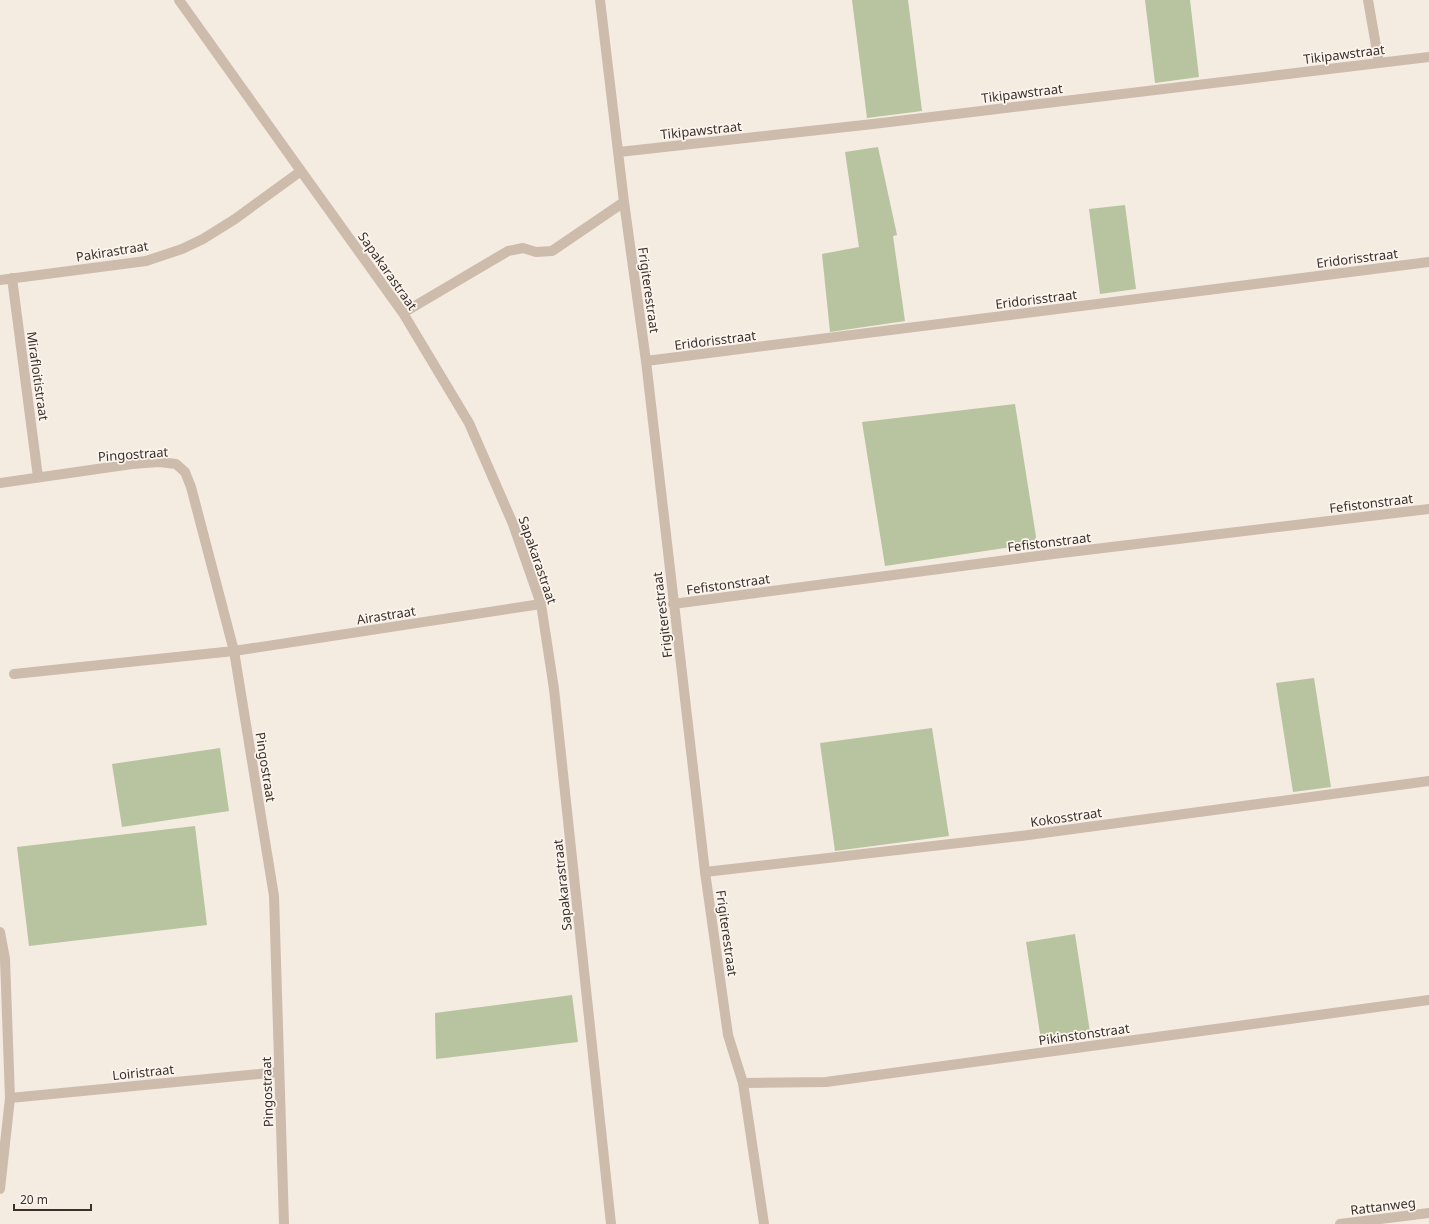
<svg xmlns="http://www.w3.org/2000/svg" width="1429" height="1224" viewBox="0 0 1429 1224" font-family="'Noto Sans',sans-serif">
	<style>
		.green { fill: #b8c4a0 }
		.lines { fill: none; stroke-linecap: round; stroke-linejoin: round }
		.minor { stroke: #cdbbac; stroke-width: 10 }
		.labels { text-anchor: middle; stroke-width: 3.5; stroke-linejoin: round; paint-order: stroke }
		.street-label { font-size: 13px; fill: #3b302b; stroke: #fbf5ee }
	</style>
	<rect width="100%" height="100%" fill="#f4ebe1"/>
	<!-- green -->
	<path class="green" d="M 852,0 L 908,0 L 922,111 L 867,118 Z
		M 1145,0 L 1190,0 L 1199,77 L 1155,83 Z
		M 878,147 L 897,235 L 893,236 L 905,321 L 830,332 L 822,254 L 859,247 L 845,152 Z
		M 1125,205 L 1136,289 L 1100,294 L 1089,209 Z
		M 1015,404 L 1037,543 L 885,566 L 862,422 Z
		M 1314,678 L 1331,787 L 1293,792 L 1276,683 Z
		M 932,728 L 949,836 L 835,851 L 820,743 Z
		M 220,748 L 229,811 L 122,827 L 112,764 Z
		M 195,826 L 207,925 L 29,946 L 17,847 Z
		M 1075,934 L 1090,1032 L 1041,1040 L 1026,942 Z
		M 572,995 L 578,1042 L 436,1059 L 435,1013 Z"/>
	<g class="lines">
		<!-- minor -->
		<path class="minor" d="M 179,0 L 301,171 L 403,313 L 469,423 L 513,524 L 541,604 L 554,689 L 611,1224
			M 600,0 L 624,202 L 646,361 L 705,872 L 728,1035 L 743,1083 L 764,1224
			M 1368,0 L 1379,63
			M 619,152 L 873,124 L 1429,57
			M 12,278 L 38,477
			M 0,280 L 146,261 L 182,249 L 203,239 L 235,219 L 301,171
			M 403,313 L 508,251 L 523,248 L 536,252 L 552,251 L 624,202
			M 646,361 L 1429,262
			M 0,483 L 132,464 L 159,462 L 176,464 L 185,472 L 191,487 L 234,651 L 274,896 L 284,1224
			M 673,604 L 1053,554 L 1429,509
			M 14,674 L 234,651 L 541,604
			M 705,872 L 1021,836 L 1429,781
			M 0,932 L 5,959 L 10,1098 L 0,1189
			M 743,1083 L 826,1082 L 1429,1000
			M 10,1098 L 279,1072
			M 1340,1224 L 1429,1213"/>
	</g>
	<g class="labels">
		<!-- street labels -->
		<g class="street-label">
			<text transform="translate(1344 54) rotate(-7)" y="5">Tikipawstraat</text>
			<text transform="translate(1022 93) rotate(-7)" y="5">Tikipawstraat</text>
			<text transform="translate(701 130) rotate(-6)" y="5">Tikipawstraat</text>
			<text transform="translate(112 251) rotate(-9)" y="5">Pakirastraat</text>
			<text transform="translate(1357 258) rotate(-7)" y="5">Eridorisstraat</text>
			<text transform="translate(388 271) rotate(55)" y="5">Sapakarastraat</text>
			<text transform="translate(649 290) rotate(82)" y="5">Frigiterestraat</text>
			<text transform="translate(1036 299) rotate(-7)" y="5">Eridorisstraat</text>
			<text transform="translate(715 340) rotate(-7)" y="5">Eridorisstraat</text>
			<text transform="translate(38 376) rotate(82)" y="5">Mirafloitistraat</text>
			<text transform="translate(133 454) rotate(-4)" y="5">Pingostraat</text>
			<text transform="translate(1371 503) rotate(-7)" y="5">Fefistonstraat</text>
			<text transform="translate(1049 542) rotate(-7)" y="5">Fefistonstraat</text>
			<text transform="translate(538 560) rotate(71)" y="5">Sapakarastraat</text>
			<text transform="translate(728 584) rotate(-8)" y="5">Fefistonstraat</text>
			<text transform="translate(386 615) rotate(-9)" y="5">Airastraat</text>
			<text transform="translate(662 615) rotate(-97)" y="5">Frigiterestraat</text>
			<text transform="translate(266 767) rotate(81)" y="5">Pingostraat</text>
			<text transform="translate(1066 817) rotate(-8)" y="5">Kokosstraat</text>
			<text transform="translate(562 885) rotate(-96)" y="5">Sapakarastraat</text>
			<text transform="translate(727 933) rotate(82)" y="5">Frigiterestraat</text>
			<text transform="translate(1084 1034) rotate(-8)" y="5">Pikinstonstraat</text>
			<text transform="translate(143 1072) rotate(-6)" y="5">Loiristraat</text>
			<text transform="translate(267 1092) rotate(-92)" y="5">Pingostraat</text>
			<text transform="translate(1383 1206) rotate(-7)" y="5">Rattanweg</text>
		</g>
	</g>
	<!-- scale -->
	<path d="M14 1204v6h77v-6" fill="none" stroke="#3b302b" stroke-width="2"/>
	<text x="20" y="1204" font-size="12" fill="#3b302b" stroke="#fbf5ee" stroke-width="3" paint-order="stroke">20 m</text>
</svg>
